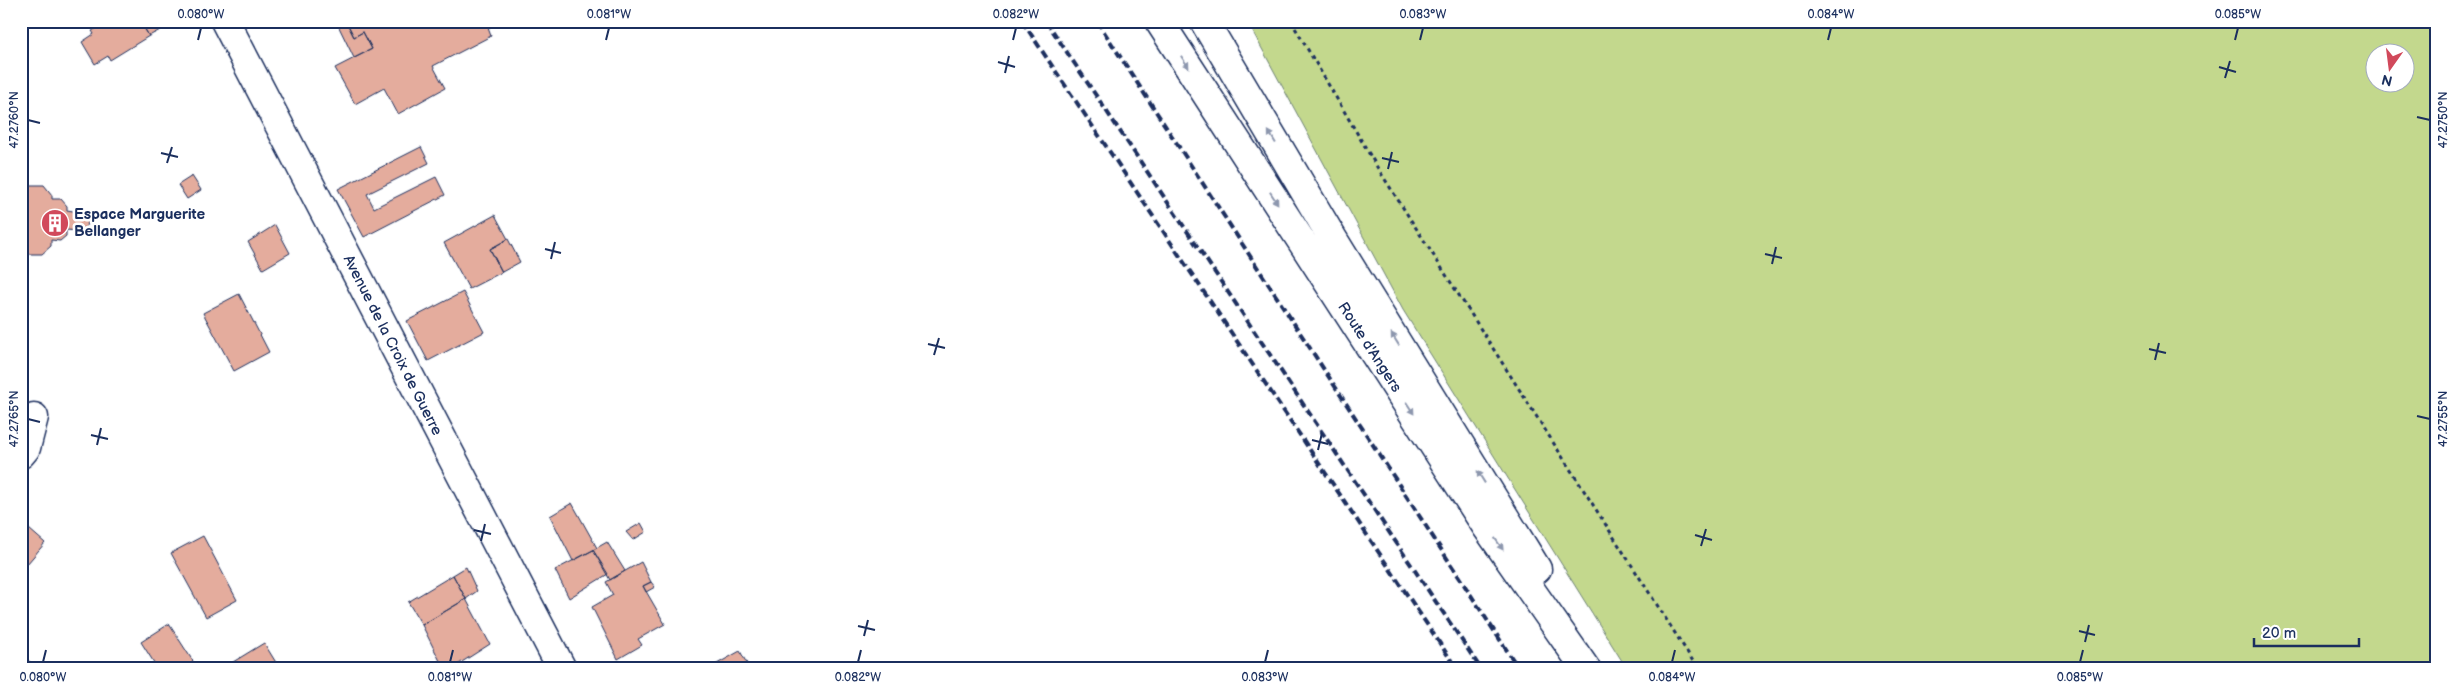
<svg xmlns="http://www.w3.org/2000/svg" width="2457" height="690" viewBox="0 0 2457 690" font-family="'Balsamiq Sans',sans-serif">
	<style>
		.green { fill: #c3d88d; stroke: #6f8476; fill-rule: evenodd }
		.building { fill: #e4ac9d; stroke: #1b2f5e }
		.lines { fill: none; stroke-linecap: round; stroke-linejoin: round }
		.minor-casing { stroke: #1b2f5e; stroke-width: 31 }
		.major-casing { stroke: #1b2f5e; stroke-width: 31 }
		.path { stroke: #1b2f5e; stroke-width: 3; stroke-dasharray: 4 4; stroke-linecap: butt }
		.minor { stroke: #fff; stroke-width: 28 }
		.major { stroke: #fff; stroke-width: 28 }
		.rail { stroke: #1b2f5e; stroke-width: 4; stroke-dasharray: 8 4; stroke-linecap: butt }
		.oneway { fill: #8d97ae }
		.ticks { fill: none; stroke: #1b2f5e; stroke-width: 2 }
		.labels { text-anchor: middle; stroke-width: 5; stroke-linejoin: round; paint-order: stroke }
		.poi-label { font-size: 15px; font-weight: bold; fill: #1b2f5e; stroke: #fff; text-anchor: start }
		.street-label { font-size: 15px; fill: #1b2f5e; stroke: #fff }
		.neatline { fill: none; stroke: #1b2f5e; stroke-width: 2 }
		.ticks-label { font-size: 12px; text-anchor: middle; fill: #1b2f5e }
	</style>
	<rect width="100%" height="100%" fill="#fff"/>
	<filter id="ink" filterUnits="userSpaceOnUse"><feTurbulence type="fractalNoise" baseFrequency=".02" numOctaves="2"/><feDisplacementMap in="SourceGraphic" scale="10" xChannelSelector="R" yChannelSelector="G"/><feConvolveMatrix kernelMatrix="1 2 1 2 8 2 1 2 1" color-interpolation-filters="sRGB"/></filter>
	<g filter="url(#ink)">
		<!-- green -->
		<path class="green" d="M 1247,21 L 2436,21 L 2436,669 L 1627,669 L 1403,310 ZM 2374,52 L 2404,52 L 2404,82 L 2374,82 Z"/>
		<!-- building -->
		<path class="building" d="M 108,21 L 140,21 L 149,36 L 110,60 L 108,56 L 95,64 L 82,42 L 94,34 L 92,31 Z
			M 140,21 L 161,21 L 164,28 L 149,36 Z
			M 336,21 L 346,21 L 354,37 L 363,32 L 372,49 L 354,58 Z
			M 346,21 L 502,21 L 488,28 L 491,36 L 433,66 L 445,88 L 398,114 L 384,88 L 355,104 L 335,68 L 372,49 L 363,32 L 354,37 Z
			M 421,147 L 429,163 L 367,194 L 374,208 L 436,177 L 445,195 L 364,237 L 338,189 Z
			M 192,176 L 201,190 L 187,199 L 178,185 Z
			M 21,185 L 44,185 L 52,195 L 52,199 L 61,199 L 67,206 L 67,210 L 85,213 L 89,219 L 87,226 L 79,231 L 66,230 L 66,236 L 60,241 L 51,240 L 51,246 L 42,254 L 21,254 Z
			M 495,215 L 508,239 L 490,249 L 502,272 L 469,289 L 444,243 Z
			M 275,225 L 290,253 L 263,269 L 248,242 Z
			M 508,239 L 520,262 L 502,272 L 490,249 Z
			M 463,292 L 484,332 L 428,361 L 407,321 Z
			M 239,294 L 269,352 L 234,371 L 203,313 Z
			M 572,503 L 597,548 L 573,561 L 550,516 Z
			M 21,522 L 45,543 L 21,571 Z
			M 641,523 L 646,532 L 633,540 L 626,532 Z
			M 203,536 L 237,600 L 206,617 L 171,553 Z
			M 607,542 L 625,571 L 610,580 L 593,550 Z
			M 593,550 L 608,574 L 569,598 L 555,570 Z
			M 641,562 L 651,582 L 643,586 L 665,624 L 638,639 L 642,645 L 618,659 L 592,607 L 613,595 L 606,582 Z
			M 466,567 L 477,591 L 466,599 L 453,575 Z
			M 453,575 L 466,599 L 422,625 L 408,602 Z
			M 651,582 L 655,587 L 646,592 L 643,586 Z
			M 466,599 L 490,644 L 451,669 L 444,669 L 422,625 Z
			M 169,624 L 198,669 L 158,669 L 141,642 Z
			M 264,643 L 280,669 L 238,669 L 233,662 Z
			M 740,651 L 750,669 L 708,669 Z
			M 21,654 L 38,669 L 21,669 Z"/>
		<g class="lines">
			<defs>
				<path id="minor" d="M 225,21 L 562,669
					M 21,454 L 26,448 L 34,417"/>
				<path id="major" d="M 1159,21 L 1486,526 L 1586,669
					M 1204,21 L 1333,239 L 1537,569"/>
			</defs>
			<!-- minor casing -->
			<use href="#minor" class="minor-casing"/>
			<!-- major casing -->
			<use href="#major" class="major-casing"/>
			<!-- path -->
			<path class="path" d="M 1291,21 L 1377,167 L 1698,669"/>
			<!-- minor -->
			<use href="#minor" class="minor"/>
			<!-- major -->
			<use href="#major" class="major"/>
			<!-- rail -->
			<path class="rail" d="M 1022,21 L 1457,669
				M 1046,21 L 1481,669
				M 1097,21 L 1519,669"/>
		</g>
		<!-- one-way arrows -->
		<defs><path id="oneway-solid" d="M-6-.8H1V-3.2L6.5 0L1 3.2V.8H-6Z" transform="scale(1.25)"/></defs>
		<g class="oneway">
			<use href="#oneway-solid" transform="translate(1185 62) rotate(57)"/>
			<use href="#oneway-solid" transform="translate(1272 137) rotate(-121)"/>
			<use href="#oneway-solid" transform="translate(1274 198) rotate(57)"/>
			<use href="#oneway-solid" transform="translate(1395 339) rotate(-122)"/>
			<use href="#oneway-solid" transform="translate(1410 408) rotate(57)"/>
			<use href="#oneway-solid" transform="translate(1481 477) rotate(-122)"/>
			<use href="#oneway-solid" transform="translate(1499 544) rotate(55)"/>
		</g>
	</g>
	<!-- ticks -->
	<path class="ticks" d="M 198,40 L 201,28M 606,40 L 609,28M 1013,40 L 1016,28M 1420,40 L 1423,28M 1828,40 L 1831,28M 2235,40 L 2238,28M 998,62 L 1015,67M 2219,67 L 2236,72M 1005,73 L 1009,56M 2225,78 L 2230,61M 2417,117 L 2430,120M 28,120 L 40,123M 161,153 L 178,157M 1382,158 L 1399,162M 167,163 L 172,147M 1388,169 L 1392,152M 545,249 L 561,253M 1765,254 L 1782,258M 551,259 L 555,242M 1772,264 L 1776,247M 928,344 L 945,348M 2149,349 L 2166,353M 934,355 L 939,338M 2155,360 L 2159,343M 2417,416 L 2430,419M 28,419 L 40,422M 91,435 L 108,439M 1312,440 L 1328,444M 97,445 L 101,428M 1318,450 L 1322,433M 474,530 L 491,534M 1695,535 L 1712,540M 481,541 L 485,524M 1701,546 L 1706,529M 858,626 L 875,630M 2079,631 L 2095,635M 864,636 L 868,620M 2085,642 L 2089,625M 43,662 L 46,650M 450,662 L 453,650M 858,662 L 861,650M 1265,662 L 1268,650M 1672,662 L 1675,650M 2080,662 L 2083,650"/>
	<!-- icons -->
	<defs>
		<symbol id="building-disc" viewBox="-11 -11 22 22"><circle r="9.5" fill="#d1495b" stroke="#fff"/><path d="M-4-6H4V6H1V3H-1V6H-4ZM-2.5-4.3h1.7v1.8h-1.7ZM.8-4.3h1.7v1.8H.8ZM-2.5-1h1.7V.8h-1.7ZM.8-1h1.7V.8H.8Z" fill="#fff"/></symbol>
	</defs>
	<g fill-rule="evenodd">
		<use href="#building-disc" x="39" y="207" width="32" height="32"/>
	</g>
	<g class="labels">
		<!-- poi labels -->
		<g class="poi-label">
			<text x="74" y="219">Espace Marguerite<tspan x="74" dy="17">Bellanger</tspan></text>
		</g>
		<!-- street labels -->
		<g class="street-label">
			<text transform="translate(393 345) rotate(63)" y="5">Avenue de la Croix de Guerre</text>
			<text transform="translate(1370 347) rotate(57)" y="5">Route d'Angers</text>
		</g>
	</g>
	<!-- margin -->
	<rect width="2457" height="690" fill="none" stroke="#fff" stroke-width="55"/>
	<!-- north arrow -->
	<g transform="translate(2390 68) rotate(194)"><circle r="24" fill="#ffffff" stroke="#a4acbf"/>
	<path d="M0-4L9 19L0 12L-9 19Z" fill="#d1495b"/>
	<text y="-8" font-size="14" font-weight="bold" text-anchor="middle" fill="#1b2f5e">N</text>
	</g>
	<!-- scale -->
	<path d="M2254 638v8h105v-8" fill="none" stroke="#1b2f5e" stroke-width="2.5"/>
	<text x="2262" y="638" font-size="15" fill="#1b2f5e" stroke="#ffffff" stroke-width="4" paint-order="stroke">20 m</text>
	<rect x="28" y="28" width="2402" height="634" class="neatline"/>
	<g class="ticks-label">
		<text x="201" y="18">0.080°W</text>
		<text x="609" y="18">0.081°W</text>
		<text x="1016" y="18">0.082°W</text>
		<text x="1423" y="18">0.083°W</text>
		<text x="1831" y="18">0.084°W</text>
		<text x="2238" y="18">0.085°W</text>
		<text transform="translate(14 120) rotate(-90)" y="4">47.2760°N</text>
		<text transform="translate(2443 120) rotate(-90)" y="4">47.2750°N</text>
		<text transform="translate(14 419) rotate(-90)" y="4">47.2765°N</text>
		<text transform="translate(2443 419) rotate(-90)" y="4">47.2755°N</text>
		<text x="43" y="681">0.080°W</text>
		<text x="450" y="681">0.081°W</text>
		<text x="858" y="681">0.082°W</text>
		<text x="1265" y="681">0.083°W</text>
		<text x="1672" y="681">0.084°W</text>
		<text x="2080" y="681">0.085°W</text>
	</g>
</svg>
